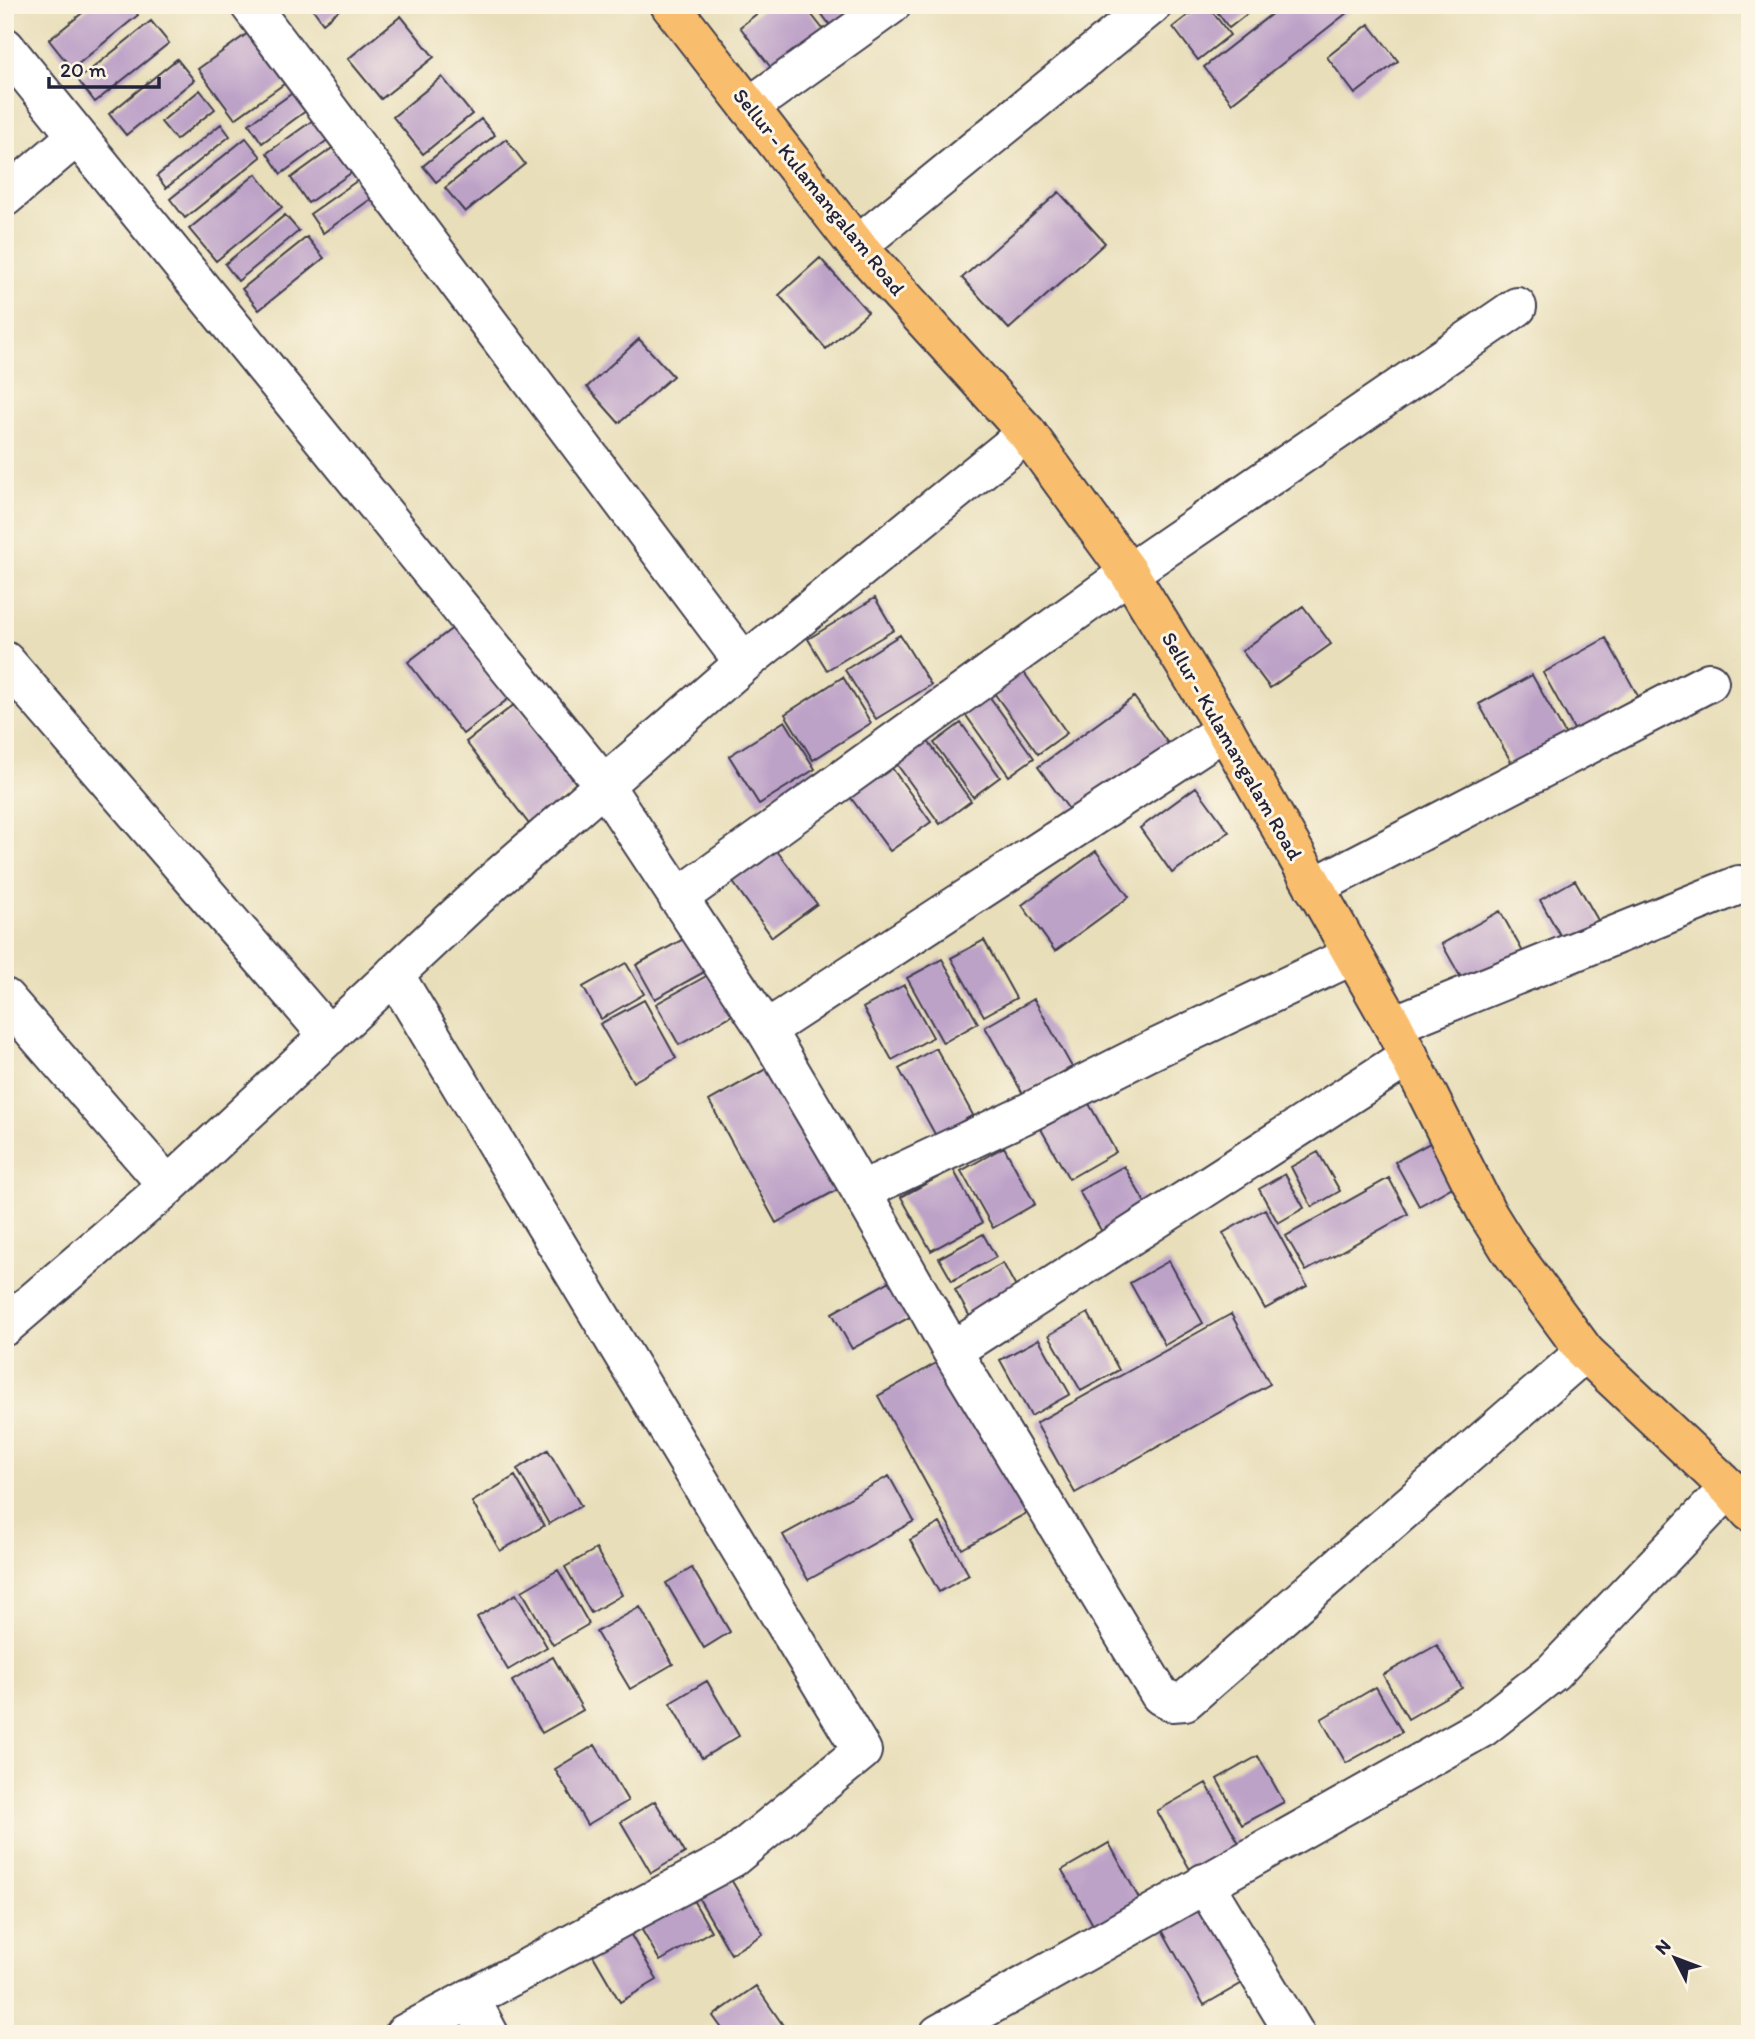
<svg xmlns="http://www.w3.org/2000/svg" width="1755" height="2039" viewBox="0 0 1755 2039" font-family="Itim,sans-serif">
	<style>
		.building { fill: #bda2c8 }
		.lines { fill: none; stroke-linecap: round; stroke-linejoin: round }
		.minor-casing { stroke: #403e4e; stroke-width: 42 }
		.major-casing { stroke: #403e4e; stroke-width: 42 }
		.minor { stroke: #fff; stroke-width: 38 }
		.major { stroke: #f9be6d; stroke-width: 38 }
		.labels { text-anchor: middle; stroke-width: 6; stroke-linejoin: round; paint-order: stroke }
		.street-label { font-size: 21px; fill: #22223b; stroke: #fcf5e5 }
	</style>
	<rect width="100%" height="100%" fill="#fcf5e5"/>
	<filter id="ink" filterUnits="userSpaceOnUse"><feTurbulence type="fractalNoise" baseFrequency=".0143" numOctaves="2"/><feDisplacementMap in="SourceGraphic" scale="14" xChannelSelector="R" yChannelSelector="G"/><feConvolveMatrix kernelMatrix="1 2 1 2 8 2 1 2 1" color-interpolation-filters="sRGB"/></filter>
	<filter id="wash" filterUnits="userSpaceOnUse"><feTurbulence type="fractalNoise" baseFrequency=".00686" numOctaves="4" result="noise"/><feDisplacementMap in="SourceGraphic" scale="28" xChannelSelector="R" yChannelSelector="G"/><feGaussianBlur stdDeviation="1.57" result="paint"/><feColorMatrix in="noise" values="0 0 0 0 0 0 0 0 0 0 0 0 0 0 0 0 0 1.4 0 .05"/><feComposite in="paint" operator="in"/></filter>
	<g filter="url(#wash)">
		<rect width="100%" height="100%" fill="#e8deb9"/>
		<g id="blocks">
			<!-- building -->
			<path class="building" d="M 92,5 L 131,5 L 138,15 L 72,69 L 49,40 Z
				M 310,5 L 345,5 L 323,23 Z
				M 768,5 L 804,5 L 826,33 L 775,73 L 740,27 Z
				M 815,5 L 854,5 L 860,13 L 836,33 Z
				M 1201,5 L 1207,5 L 1230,35 L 1198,60 L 1173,27 Z
				M 1212,5 L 1254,5 L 1256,7 L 1229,28 Z
				M 1283,5 L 1357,5 L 1232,103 L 1204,67 Z
				M 401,16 L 434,57 L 381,99 L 348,59 Z
				M 151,21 L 169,43 L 95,102 L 78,80 Z
				M 1369,24 L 1398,61 L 1355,94 L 1327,57 Z
				M 255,28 L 291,79 L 235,119 L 198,69 Z
				M 177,59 L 194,80 L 126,135 L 109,114 Z
				M 442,77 L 472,114 L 423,154 L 393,117 Z
				M 301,87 L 314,105 L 262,143 L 249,124 Z
				M 200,90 L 215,109 L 176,140 L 161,122 Z
				M 319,116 L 333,136 L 281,174 L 267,153 Z
				M 481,119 L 495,135 L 436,182 L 423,166 Z
				M 221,124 L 230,136 L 166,188 L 157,176 Z
				M 246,138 L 261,157 L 185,218 L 170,199 Z
				M 506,139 L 525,164 L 465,212 L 445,188 Z
				M 342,141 L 361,166 L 308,203 L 291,178 Z
				M 368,173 L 382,191 L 323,233 L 310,214 Z
				M 256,174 L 282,207 L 216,261 L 189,229 Z
				M 1059,192 L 1105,243 L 1009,329 L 962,278 Z
				M 285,215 L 299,231 L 238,281 L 225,264 Z
				M 307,237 L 324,258 L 259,310 L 242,289 Z
				M 820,258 L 868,312 L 826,349 L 779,295 Z
				M 639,339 L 673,376 L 619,423 L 587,387 Z
				M 875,598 L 894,630 L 827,670 L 808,639 Z
				M 1303,606 L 1331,644 L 1270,688 L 1242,651 Z
				M 458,624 L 513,695 L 463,734 L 408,662 Z
				M 900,635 L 931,685 L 876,719 L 845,670 Z
				M 1606,638 L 1638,696 L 1575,731 L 1543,673 Z
				M 1018,664 L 1067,733 L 1038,754 L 989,686 Z
				M 1532,675 L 1567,737 L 1514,767 L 1479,704 Z
				M 843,677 L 871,723 L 813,760 L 785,714 Z
				M 984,689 L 1034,758 L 1009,776 L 960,707 Z
				M 1134,697 L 1175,753 L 1079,823 L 1038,767 Z
				M 515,704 L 578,786 L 529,824 L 466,742 Z
				M 785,721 L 815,769 L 759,804 L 729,756 Z
				M 961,723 L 1000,777 L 973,797 L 934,743 Z
				M 927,740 L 971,801 L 940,824 L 896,763 Z
				M 889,764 L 931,822 L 890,851 L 848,794 Z
				M 1196,787 L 1229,832 L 1172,873 L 1140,828 Z
				M 774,847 L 817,904 L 772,937 L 730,878 Z
				M 1096,851 L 1129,897 L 1055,951 L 1022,905 Z
				M 1575,880 L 1603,929 L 1568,949 L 1540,900 Z
				M 1500,911 L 1527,959 L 1469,992 L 1442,944 Z
				M 698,931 L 717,965 L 655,999 L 636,965 Z
				M 984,940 L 1016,998 L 984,1016 L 951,958 Z
				M 942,959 L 978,1023 L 943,1043 L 907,978 Z
				M 626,963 L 644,994 L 601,1019 L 583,987 Z
				M 719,969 L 741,1010 L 679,1045 L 656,1004 Z
				M 904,985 L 933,1037 L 892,1060 L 863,1008 Z
				M 1034,999 L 1072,1067 L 1023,1094 L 985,1027 Z
				M 644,1000 L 676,1058 L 633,1082 L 600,1024 Z
				M 936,1048 L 973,1115 L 936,1136 L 899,1069 Z
				M 780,1061 L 848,1184 L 776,1223 L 709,1101 Z
				M 1088,1102 L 1116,1152 L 1069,1179 L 1041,1129 Z
				M 1437,1139 L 1461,1182 L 1419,1206 L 1395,1162 Z
				M 1004,1147 L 1035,1204 L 993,1228 L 961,1171 Z
				M 1318,1152 L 1340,1191 L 1312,1207 L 1291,1167 Z
				M 1124,1166 L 1152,1215 L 1107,1241 L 1079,1191 Z
				M 953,1169 L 982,1223 L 931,1251 L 901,1197 Z
				M 1285,1174 L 1304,1208 L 1278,1223 L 1259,1189 Z
				M 1389,1178 L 1408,1214 L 1306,1271 L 1286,1236 Z
				M 1265,1209 L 1307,1286 L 1265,1309 L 1223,1233 Z
				M 983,1234 L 996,1257 L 952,1281 L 939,1258 Z
				M 1169,1261 L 1203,1323 L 1165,1345 L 1130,1283 Z
				M 1003,1263 L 1018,1291 L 970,1317 L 955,1290 Z
				M 899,1276 L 919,1312 L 852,1349 L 832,1313 Z
				M 1088,1313 L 1119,1370 L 1081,1391 L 1049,1335 Z
				M 1231,1314 L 1270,1384 L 1075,1493 L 1036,1423 Z
				M 1039,1339 L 1070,1394 L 1031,1416 L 1000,1360 Z
				M 947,1357 L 1032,1510 L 962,1549 L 878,1396 Z
				M 548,1450 L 581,1506 L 549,1524 L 517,1469 Z
				M 515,1476 L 544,1526 L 500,1551 L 472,1502 Z
				M 889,1476 L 914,1521 L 808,1580 L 783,1535 Z
				M 940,1523 L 969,1575 L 939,1592 L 910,1540 Z
				M 596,1549 L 622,1595 L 591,1613 L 565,1567 Z
				M 692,1568 L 730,1632 L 704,1648 L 666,1583 Z
				M 558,1570 L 589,1624 L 553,1645 L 522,1591 Z
				M 516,1594 L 547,1647 L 508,1670 L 477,1617 Z
				M 640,1607 L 673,1664 L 630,1689 L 596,1632 Z
				M 1437,1645 L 1462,1688 L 1408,1719 L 1383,1675 Z
				M 553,1657 L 583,1710 L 542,1733 L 512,1681 Z
				M 707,1681 L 739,1736 L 702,1758 L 670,1703 Z
				M 1376,1687 L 1402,1732 L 1346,1763 L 1321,1719 Z
				M 595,1745 L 628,1801 L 587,1825 L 555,1769 Z
				M 1258,1756 L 1284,1802 L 1242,1825 L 1217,1779 Z
				M 1206,1783 L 1240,1845 L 1192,1873 L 1157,1811 Z
				M 655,1801 L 685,1853 L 651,1873 L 621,1822 Z
				M 1109,1843 L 1142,1904 L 1096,1930 L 1062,1870 Z
				M 726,1871 L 763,1934 L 731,1954 L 694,1890 Z
				M 686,1888 L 711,1931 L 660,1961 L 635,1918 Z
				M 1210,1903 L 1251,1978 L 1204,2005 L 1162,1930 Z
				M 624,1923 L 657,1980 L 620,2002 L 587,1945 Z
				M 756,1986 L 789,2034 L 726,2034 L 713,2016 Z"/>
		</g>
	</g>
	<g filter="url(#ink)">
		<use href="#blocks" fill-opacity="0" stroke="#403e4e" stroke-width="2"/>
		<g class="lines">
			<defs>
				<path id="minor" d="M 250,5 L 744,663
					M 5,47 L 604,785 L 766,1030 L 861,1191 L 952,1351 L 1160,1695 L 1172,1702 L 1185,1701 L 1585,1352
					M 749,107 L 891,5
					M 5,197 L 77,136
					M 857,246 L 1152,5
					M 5,661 L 329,1036
					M 1314,887 L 1709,682
					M 678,898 L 1129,573 L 1517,307
					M 394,974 L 862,1751 L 732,1858 L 404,2034
					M 5,998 L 168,1186
					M 1393,1025 L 1739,885
					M 766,1030 L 1225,730
					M 861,1191 L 1023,1115 L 1148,1052 L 1353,955
					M 5,1326 L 168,1186 L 495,880 L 744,663 L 1027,433
					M 952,1351 L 1409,1056
					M 1204,1883 L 1295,2034
					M 470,1998 L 489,2034
					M 939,2034 L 1482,1728 L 1553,1672 L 1729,1488"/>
				<path id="major" d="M 670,5 L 857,246 L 1027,433 L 1129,573 L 1225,730 L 1393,1025 L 1487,1213 L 1510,1250 L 1585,1352 L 1729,1488 L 1750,1512"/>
			</defs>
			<!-- minor casing -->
			<use href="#minor" class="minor-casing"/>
			<!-- major casing -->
			<use href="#major" class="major-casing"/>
			<!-- minor -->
			<use href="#minor" class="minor"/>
			<!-- major -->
			<use href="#major" class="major"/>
		</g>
	</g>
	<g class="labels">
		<!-- street labels -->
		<g class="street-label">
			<text transform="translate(819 192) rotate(51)" y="7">Sellur - Kulamangalam Road</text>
			<text transform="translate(1232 746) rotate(60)" y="7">Sellur - Kulamangalam Road</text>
		</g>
	</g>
	<!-- margin -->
	<rect width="1755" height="2039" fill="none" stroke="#fcf5e5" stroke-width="28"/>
	<!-- north arrow -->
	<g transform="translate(1675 1958) rotate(312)" stroke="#fcf5e5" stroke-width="5" paint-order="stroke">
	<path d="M0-5L12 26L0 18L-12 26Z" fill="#22223b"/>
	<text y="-10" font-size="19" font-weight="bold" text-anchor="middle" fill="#22223b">N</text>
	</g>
	<!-- scale -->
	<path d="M49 77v10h110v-10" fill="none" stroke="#22223b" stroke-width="3.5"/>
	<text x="60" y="77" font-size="21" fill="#22223b" stroke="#fcf5e5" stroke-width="5" paint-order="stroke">20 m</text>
</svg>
